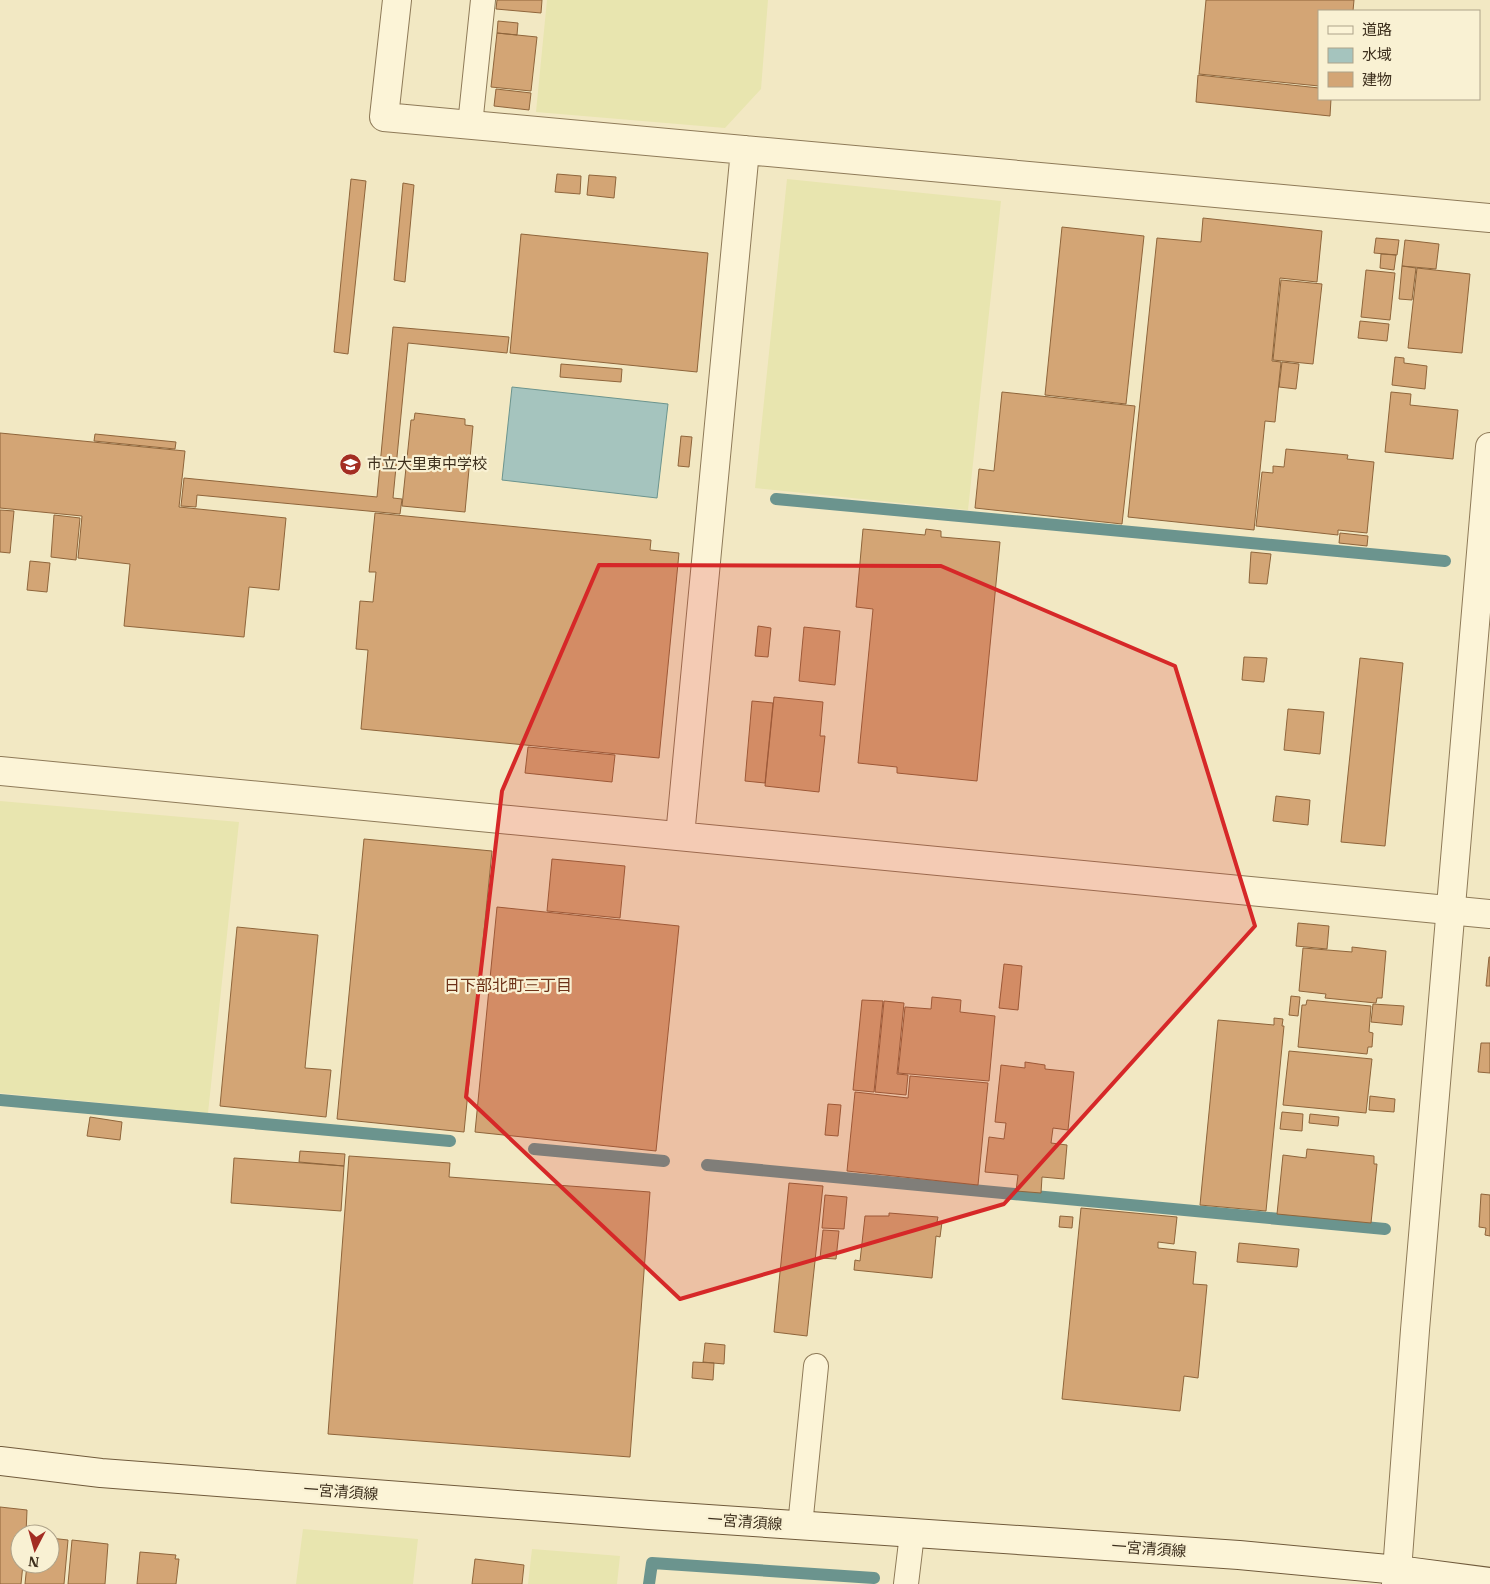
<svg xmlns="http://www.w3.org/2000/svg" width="1490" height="1584" viewBox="0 0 1490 1584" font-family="'IBM Plex Serif','Noto Sans JP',serif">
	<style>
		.farmland { fill: #e8e5af }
		.water { fill: #a5c4be; stroke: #6b948e }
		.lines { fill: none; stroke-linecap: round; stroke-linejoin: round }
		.stream { stroke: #6b948e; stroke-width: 12 }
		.building { fill: #d3a575; stroke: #8f653b }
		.service-casing { stroke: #8e7a58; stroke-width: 26 }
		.minor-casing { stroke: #8e7a58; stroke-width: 30 }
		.tertiary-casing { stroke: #8e7a58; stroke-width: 30 }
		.secondary-casing { stroke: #705a3b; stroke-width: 30 }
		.service { stroke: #fcf4d7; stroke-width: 24 }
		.minor { stroke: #fcf4d7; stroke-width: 28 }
		.tertiary { stroke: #fcf4d7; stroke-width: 28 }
		.secondary { stroke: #fcf4d7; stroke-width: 28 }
		.marked { fill: #d62828; fill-opacity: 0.2; stroke: #d62828; stroke-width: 4; stroke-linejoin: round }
		.labels { text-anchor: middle; stroke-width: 4.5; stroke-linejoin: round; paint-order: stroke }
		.poi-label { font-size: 15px; fill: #3d2f1d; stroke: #f9f1d3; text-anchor: start }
		.street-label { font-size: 15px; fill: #3d2f1d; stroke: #f9f1d3 }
		.neighbourhood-label { font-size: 16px; fill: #6d3218; stroke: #f9f1d3 }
	</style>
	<rect width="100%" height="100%" fill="#f2e8c3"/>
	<!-- farmland -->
	<path class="farmland" d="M 547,0 L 768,0 L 761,89 L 725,128 L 536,112 Z
		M 787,179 L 1001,201 L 968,510 L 755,488 Z
		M 0,801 L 239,822 L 208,1113 L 0,1093 Z
		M 303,1529 L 418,1539 L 413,1584 L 296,1584 Z
		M 532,1549 L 620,1556 L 617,1584 L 528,1584 Z"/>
	<!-- water -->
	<path class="water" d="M 512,387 L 668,404 L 657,498 L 502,480 Z"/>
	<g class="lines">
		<!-- stream -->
		<path class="stream" d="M 776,499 L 1445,561
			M 0,1100 L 450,1141
			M 534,1149 L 664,1161
			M 707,1165 L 1385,1229
			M 649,1584 L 652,1563 L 874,1578"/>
	</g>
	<!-- building -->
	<path class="building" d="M 497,0 L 542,0 L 541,13 L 496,9 Z
		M 1206,0 L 1354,0 L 1353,11 L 1319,11 L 1319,86 L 1199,74 Z
		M 498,21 L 518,23 L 517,35 L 497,33 Z
		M 497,33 L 537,37 L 531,91 L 491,87 Z
		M 1198,75 L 1319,88 L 1319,99 L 1331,99 L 1330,116 L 1196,102 Z
		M 496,89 L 531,93 L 529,110 L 494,106 Z
		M 557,174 L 581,176 L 580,194 L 555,192 Z
		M 589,175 L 616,177 L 614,198 L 587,195 Z
		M 351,179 L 366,181 L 348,354 L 334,352 Z
		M 403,183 L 414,185 L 405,282 L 394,280 Z
		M 1203,218 L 1322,231 L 1317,282 L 1280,278 L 1272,361 L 1281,362 L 1275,422 L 1265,421 L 1254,530 L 1128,517 L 1157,238 L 1201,242 Z
		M 1062,227 L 1144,236 L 1126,404 L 1045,395 Z
		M 521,234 L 708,253 L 697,372 L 510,353 Z
		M 1376,238 L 1399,240 L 1397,255 L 1374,253 Z
		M 1405,240 L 1439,244 L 1436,269 L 1402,266 Z
		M 1381,254 L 1396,255 L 1394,270 L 1380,268 Z
		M 1402,266 L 1416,268 L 1412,300 L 1399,299 Z
		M 1417,268 L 1470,274 L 1462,353 L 1408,348 Z
		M 1366,270 L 1395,273 L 1390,320 L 1361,317 Z
		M 1281,280 L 1322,284 L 1313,364 L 1273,360 Z
		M 1360,321 L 1389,324 L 1387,341 L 1358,338 Z
		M 393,327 L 509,337 L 507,353 L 408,343 L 393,498 L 402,499 L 400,514 L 197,495 L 196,507 L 181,506 L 184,478 L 377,497 Z
		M 1395,357 L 1404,358 L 1404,363 L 1427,366 L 1425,389 L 1392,385 Z
		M 1282,362 L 1299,364 L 1296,389 L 1279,387 Z
		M 561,364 L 622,369 L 621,382 L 560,377 Z
		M 1002,392 L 1135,406 L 1122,524 L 975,508 L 979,469 L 994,471 Z
		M 1391,392 L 1411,394 L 1410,405 L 1458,410 L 1453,459 L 1385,452 Z
		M 415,413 L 465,419 L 465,425 L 473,426 L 465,512 L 402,506 L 411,420 L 414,420 Z
		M 0,433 L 185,451 L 179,507 L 286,518 L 279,590 L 249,587 L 244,637 L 124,626 L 130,564 L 78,558 L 82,516 L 0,508 Z
		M 95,434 L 176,442 L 175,449 L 94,441 Z
		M 681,436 L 692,437 L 689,467 L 678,466 Z
		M 1286,449 L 1348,455 L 1347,459 L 1374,462 L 1367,533 L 1338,530 L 1338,535 L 1256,526 L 1262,472 L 1273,473 L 1273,466 L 1284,467 Z
		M 0,510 L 14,511 L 10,553 L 0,552 Z
		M 375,513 L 651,540 L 650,550 L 679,553 L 659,758 L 361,729 L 368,650 L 356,649 L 360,601 L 373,602 L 376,572 L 369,572 Z
		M 54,515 L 80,518 L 76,560 L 51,557 Z
		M 863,529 L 925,535 L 926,529 L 941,531 L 941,537 L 1000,542 L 977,781 L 897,773 L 897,767 L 858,763 L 873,609 L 856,607 Z
		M 1340,533 L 1368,536 L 1367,546 L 1339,543 Z
		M 1251,552 L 1271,554 L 1267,584 L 1249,583 Z
		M 30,561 L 50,563 L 47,592 L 27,590 Z
		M 758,626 L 771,628 L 768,657 L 755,656 Z
		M 804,627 L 840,631 L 835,685 L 799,681 Z
		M 1244,657 L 1267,658 L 1264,682 L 1242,680 Z
		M 1360,658 L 1403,663 L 1385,846 L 1341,842 Z
		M 774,697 L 823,702 L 820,736 L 825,736 L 819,792 L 765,786 Z
		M 752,701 L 773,703 L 765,783 L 745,781 Z
		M 1288,709 L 1324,712 L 1320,754 L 1284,750 Z
		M 528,747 L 615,755 L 612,782 L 525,773 Z
		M 1276,796 L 1310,800 L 1308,825 L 1273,821 Z
		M 364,839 L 492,851 L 464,1132 L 337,1119 Z
		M 552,859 L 625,866 L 620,918 L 547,911 Z
		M 497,907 L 679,926 L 656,1151 L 475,1132 Z
		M 1298,923 L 1329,926 L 1327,949 L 1296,946 Z
		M 237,927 L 318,935 L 305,1068 L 331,1070 L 326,1117 L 220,1106 Z
		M 1352,947 L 1386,951 L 1382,998 L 1377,998 L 1376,1003 L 1325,998 L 1326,994 L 1299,991 L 1303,948 L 1352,952 Z
		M 1489,957 L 1490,957 L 1490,986 L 1486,986 Z
		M 1004,964 L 1022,966 L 1018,1010 L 999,1008 Z
		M 1291,996 L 1300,997 L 1298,1016 L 1289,1015 Z
		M 932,997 L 961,1000 L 960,1012 L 995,1016 L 989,1081 L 898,1073 L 905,1007 L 931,1009 Z
		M 862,1000 L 883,1001 L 874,1092 L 853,1090 Z
		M 1307,1000 L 1371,1006 L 1369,1032 L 1373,1033 L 1372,1047 L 1368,1047 L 1367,1054 L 1298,1047 L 1302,1005 L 1306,1005 Z
		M 884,1001 L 904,1003 L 897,1074 L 908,1075 L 906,1095 L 875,1092 Z
		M 1373,1004 L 1404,1006 L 1402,1025 L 1371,1022 Z
		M 1274,1018 L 1283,1019 L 1282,1026 L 1284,1026 L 1266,1211 L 1200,1205 L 1218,1020 L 1274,1025 Z
		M 1481,1043 L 1490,1043 L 1490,1073 L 1478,1072 Z
		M 1289,1051 L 1372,1059 L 1366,1113 L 1283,1105 Z
		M 1025,1062 L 1045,1065 L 1045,1069 L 1074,1072 L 1068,1130 L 1053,1128 L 1051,1143 L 1067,1145 L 1064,1179 L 1042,1177 L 1041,1193 L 1016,1191 L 1018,1175 L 985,1172 L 989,1137 L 1004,1139 L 1006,1123 L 995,1122 L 1001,1065 L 1025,1068 Z
		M 910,1076 L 988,1083 L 978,1185 L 847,1171 L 855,1092 L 908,1098 Z
		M 1370,1096 L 1395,1099 L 1394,1112 L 1369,1110 Z
		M 828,1104 L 841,1105 L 838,1136 L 825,1135 Z
		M 1282,1112 L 1303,1114 L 1302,1131 L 1280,1129 Z
		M 1310,1114 L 1339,1117 L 1338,1126 L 1309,1123 Z
		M 90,1117 L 122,1122 L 120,1140 L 87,1136 Z
		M 1307,1149 L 1374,1156 L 1374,1164 L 1377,1164 L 1371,1223 L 1277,1214 L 1283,1155 L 1306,1158 Z
		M 300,1151 L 345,1154 L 344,1166 L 299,1162 Z
		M 349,1156 L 450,1163 L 449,1177 L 650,1192 L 630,1457 L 328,1434 Z
		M 234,1158 L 344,1166 L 341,1211 L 231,1203 Z
		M 789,1183 L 823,1186 L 807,1336 L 774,1332 Z
		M 1481,1194 L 1490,1195 L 1490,1236 L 1485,1235 L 1486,1228 L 1479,1227 Z
		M 825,1195 L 847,1197 L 844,1229 L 822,1228 Z
		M 1081,1208 L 1177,1217 L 1174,1244 L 1158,1242 L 1158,1248 L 1196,1252 L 1193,1284 L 1207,1285 L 1198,1378 L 1184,1376 L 1180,1411 L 1062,1399 Z
		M 889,1213 L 938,1217 L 937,1222 L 942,1222 L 940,1237 L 936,1236 L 932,1278 L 854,1270 L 855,1260 L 860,1261 L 865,1216 L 889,1216 Z
		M 1060,1216 L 1073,1217 L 1072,1228 L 1059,1227 Z
		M 823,1230 L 839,1231 L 836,1259 L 820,1258 Z
		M 1239,1243 L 1299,1249 L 1297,1267 L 1237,1262 Z
		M 705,1343 L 725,1345 L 724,1364 L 703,1362 Z
		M 693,1362 L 714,1363 L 713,1380 L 692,1378 Z
		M 0,1507 L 27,1510 L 26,1534 L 20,1534 L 20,1564 L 23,1564 L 21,1584 L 0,1584 Z
		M 35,1528 L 48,1530 L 47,1534 L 34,1534 Z
		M 50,1538 L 68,1540 L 64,1584 L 25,1584 L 27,1564 L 50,1564 Z
		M 72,1540 L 108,1544 L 105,1584 L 68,1584 Z
		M 140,1552 L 176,1555 L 175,1559 L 179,1559 L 176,1584 L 137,1584 Z
		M 475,1559 L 524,1565 L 522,1584 L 472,1584 Z"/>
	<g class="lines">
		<defs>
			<path id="service" d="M 470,125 L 483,0
				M 800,1526 L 816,1366
				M 906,1584 L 912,1534"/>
			<path id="minor" d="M 397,0 L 384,117 L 1490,218
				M 0,771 L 1490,914
				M 680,836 L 745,150"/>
			<path id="tertiary" d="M 1396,1584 L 1415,1330 L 1490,447"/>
			<path id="secondary" d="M 0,1461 L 101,1473 L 649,1515 L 1239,1555 L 1398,1570 L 1490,1582"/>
		</defs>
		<!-- service casing -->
		<use href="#service" class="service-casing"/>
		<!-- minor casing -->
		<use href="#minor" class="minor-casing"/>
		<!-- tertiary casing -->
		<use href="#tertiary" class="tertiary-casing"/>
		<!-- secondary casing -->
		<use href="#secondary" class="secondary-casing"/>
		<!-- service -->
		<use href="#service" class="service"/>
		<!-- minor -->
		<use href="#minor" class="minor"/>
		<!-- tertiary -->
		<use href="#tertiary" class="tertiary"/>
		<!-- secondary -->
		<use href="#secondary" class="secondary"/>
	</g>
	<!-- marked area -->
	<path class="marked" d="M 599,565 L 941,566 L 1175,666 L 1255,926 L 1004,1204 L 680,1299 L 466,1097 L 502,791 Z"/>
	<!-- icons -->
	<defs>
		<symbol id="school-disc" viewBox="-11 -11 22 22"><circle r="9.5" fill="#a32d22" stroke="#f9f1d3"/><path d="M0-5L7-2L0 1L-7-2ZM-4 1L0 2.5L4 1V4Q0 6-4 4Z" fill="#fff"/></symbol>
	</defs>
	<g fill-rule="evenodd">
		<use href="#school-disc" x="338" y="452" width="25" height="25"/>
	</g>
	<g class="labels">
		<!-- poi labels -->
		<g class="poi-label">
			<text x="367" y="469">市立大里東中学校</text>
		</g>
		<!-- street labels -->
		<g class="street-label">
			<text transform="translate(341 1492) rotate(4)" y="5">一宮清須線</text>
			<text transform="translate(745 1522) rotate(4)" y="5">一宮清須線</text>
			<text transform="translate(1149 1549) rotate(4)" y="5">一宮清須線</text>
		</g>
		<!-- neighbourhood labels -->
		<g class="neighbourhood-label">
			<text x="508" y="991">日下部北町三丁目</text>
		</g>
	</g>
	<!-- legend -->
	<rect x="1318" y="10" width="162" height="90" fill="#f9f1d3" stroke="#aea38a"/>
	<rect x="1328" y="26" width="25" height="8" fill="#fcf4d7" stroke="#aea38a"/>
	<text x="1362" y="35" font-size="15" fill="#3d2f1d">道路</text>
	<rect x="1328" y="48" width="25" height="15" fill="#a5c4be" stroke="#aea38a"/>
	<text x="1362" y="60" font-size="15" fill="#3d2f1d">水域</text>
	<rect x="1328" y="72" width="25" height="15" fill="#d3a575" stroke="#aea38a"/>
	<text x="1362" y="85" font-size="15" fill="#3d2f1d">建物</text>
	<!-- north arrow -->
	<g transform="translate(35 1549) rotate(186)"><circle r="24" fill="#f9f1d3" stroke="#aea38a"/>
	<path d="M0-4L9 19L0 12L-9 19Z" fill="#a32d22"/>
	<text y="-8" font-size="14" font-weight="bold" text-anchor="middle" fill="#3d2f1d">N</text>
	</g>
</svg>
